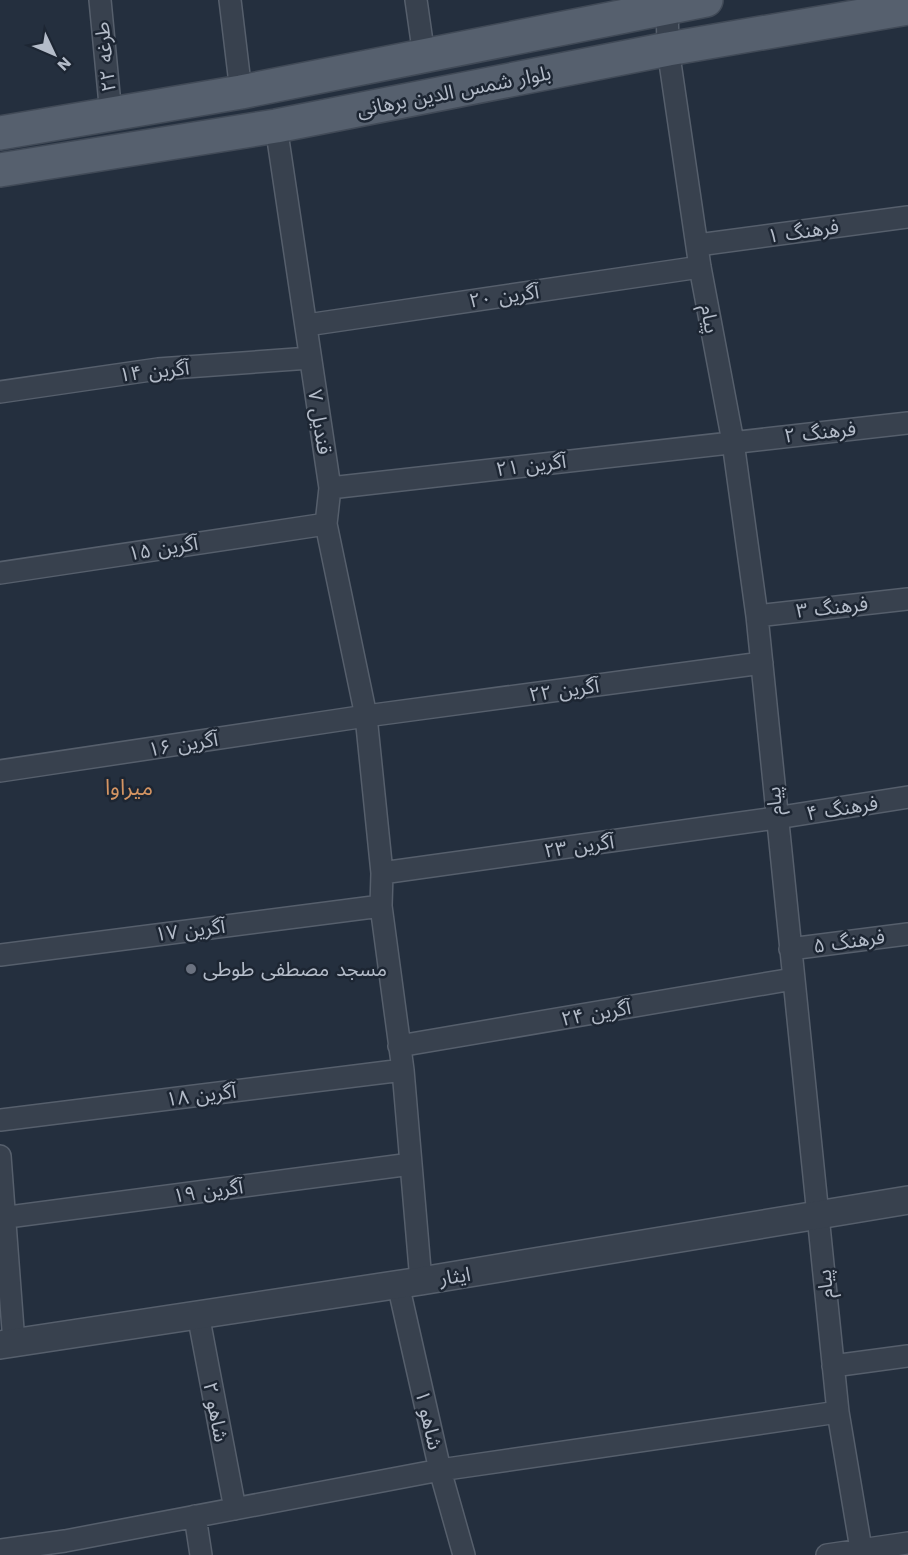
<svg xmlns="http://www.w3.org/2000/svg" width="908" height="1555" viewBox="0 0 908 1555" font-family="'Work Sans','Noto Sans Arabic',sans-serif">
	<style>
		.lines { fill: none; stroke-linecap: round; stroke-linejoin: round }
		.minor-casing { stroke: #565f6c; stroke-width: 24 }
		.tertiary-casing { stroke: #565f6c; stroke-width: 30 }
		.primary-casing { stroke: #414a57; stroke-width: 36 }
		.minor { stroke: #38414e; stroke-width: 21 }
		.tertiary { stroke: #38414e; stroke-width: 27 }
		.primary { stroke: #56606e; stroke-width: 33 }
		.worship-dot { fill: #6b7280; stroke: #1d2633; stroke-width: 2 }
		.labels { text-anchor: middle; stroke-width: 5; stroke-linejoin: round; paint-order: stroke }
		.street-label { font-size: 20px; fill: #b4bcc9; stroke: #1d2633 }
		.poi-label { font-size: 20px; fill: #b4bcc9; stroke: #1d2633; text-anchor: start }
		.quarter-label { font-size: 22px; fill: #d59563; stroke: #1d2633 }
	</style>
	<rect width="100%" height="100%" fill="#242f3e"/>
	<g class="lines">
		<defs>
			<path id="minor" d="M 100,0 L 111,115
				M 230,0 L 241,92
				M 416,0 L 424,56
				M 667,0 L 668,49 L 700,267 L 733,442 L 757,616 L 838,1412 L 862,1555
				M 276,126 L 330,488 L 326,524 L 366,716 L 382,873 L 381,906 L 403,1070 L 421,1281
				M 698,245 L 908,217
				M 307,325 L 700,267
				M 0,392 L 158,369 L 310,358
				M 330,488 L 908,423
				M 0,573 L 326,524
				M 757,616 L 908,599
				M 0,771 L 366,716 L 762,663
				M 382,873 L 776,818 L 908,797
				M 790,949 L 908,934
				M 0,955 L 381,906
				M 399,1046 L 793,979
				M 0,1120 L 403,1070
				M 0,1156 L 14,1343
				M 0,1218 L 411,1164
				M 398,1284 L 440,1470 L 464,1555
				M 198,1314 L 235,1509
				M 833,1366 L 908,1356
				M 195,1516 L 201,1555
				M 0,1550 L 65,1541 L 440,1470 L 838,1412
				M 827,1555 L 908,1543"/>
			<path id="tertiary" d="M 0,1345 L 421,1281 L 908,1200"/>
			<path id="primary" d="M 0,133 L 241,92 L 706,0
				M 0,170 L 276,126 L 668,49 L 908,8"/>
		</defs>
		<!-- minor casing -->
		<use href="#minor" class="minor-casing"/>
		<!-- tertiary casing -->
		<use href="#tertiary" class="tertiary-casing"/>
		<!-- primary casing -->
		<use href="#primary" class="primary-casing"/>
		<!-- minor -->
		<use href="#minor" class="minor"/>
		<!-- tertiary -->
		<use href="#tertiary" class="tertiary"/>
		<!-- primary -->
		<use href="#primary" class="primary"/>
	</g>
	<!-- markers -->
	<circle class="worship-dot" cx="191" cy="969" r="6"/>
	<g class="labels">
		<!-- street labels -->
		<g class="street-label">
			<text transform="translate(105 57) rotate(-96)" y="7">طرغه ۲۲</text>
			<text transform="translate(454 91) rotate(-11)" y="7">بلوار شمس الدین برهانی</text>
			<text transform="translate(803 231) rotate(-8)" y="7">فرهنگ ۱</text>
			<text transform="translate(504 296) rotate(-8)" y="7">آگرین ۲۰</text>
			<text transform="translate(710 319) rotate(80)" y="7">پیام</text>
			<text transform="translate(154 371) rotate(-6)" y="7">آگرین ۱۴</text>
			<text transform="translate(320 422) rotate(81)" y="7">۷ قندیل</text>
			<text transform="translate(820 432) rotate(-6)" y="7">فرهنگ ۲</text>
			<text transform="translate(531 465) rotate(-7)" y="7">آگرین ۲۱</text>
			<text transform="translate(163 548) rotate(-9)" y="7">آگرین ۱۵</text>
			<text transform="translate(832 607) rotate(-6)" y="7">فرهنگ ۳</text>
			<text transform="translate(564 690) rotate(-8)" y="7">آگرین ۲۲</text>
			<text transform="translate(183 744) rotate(-9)" y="7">آگرین ۱۶</text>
			<text transform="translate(774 801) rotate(-95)" y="7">پیام</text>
			<text transform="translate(842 808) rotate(-9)" y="7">فرهنگ ۴</text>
			<text transform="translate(579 846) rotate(-8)" y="7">آگرین ۲۳</text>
			<text transform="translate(190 930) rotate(-7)" y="7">آگرین ۱۷</text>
			<text transform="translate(849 941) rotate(-8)" y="7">فرهنگ ۵</text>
			<text transform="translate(596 1013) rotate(-10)" y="7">آگرین ۲۴</text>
			<text transform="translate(201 1095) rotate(-7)" y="7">آگرین ۱۸</text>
			<text transform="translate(208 1191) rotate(-8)" y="7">آگرین ۱۹</text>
			<text transform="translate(455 1276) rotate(-9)" y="7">ایثار</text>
			<text transform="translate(825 1284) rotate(-96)" y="7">پیام</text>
			<text transform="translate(216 1412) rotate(79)" y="7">شاهو ۲</text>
			<text transform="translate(429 1420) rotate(77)" y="7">شاهو ۱</text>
		</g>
		<!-- poi labels -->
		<g class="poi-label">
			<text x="203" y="976">مسجد مصطفی طوطی</text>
		</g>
		<!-- quarter labels -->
		<g class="quarter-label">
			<text x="129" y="795">میراوا</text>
		</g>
	</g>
	<!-- north arrow -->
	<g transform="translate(54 54) rotate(134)" stroke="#1d2633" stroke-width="4.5" paint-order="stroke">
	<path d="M0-4.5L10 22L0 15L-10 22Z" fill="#b4bcc9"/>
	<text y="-9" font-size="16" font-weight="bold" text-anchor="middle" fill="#b4bcc9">N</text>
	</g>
</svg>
